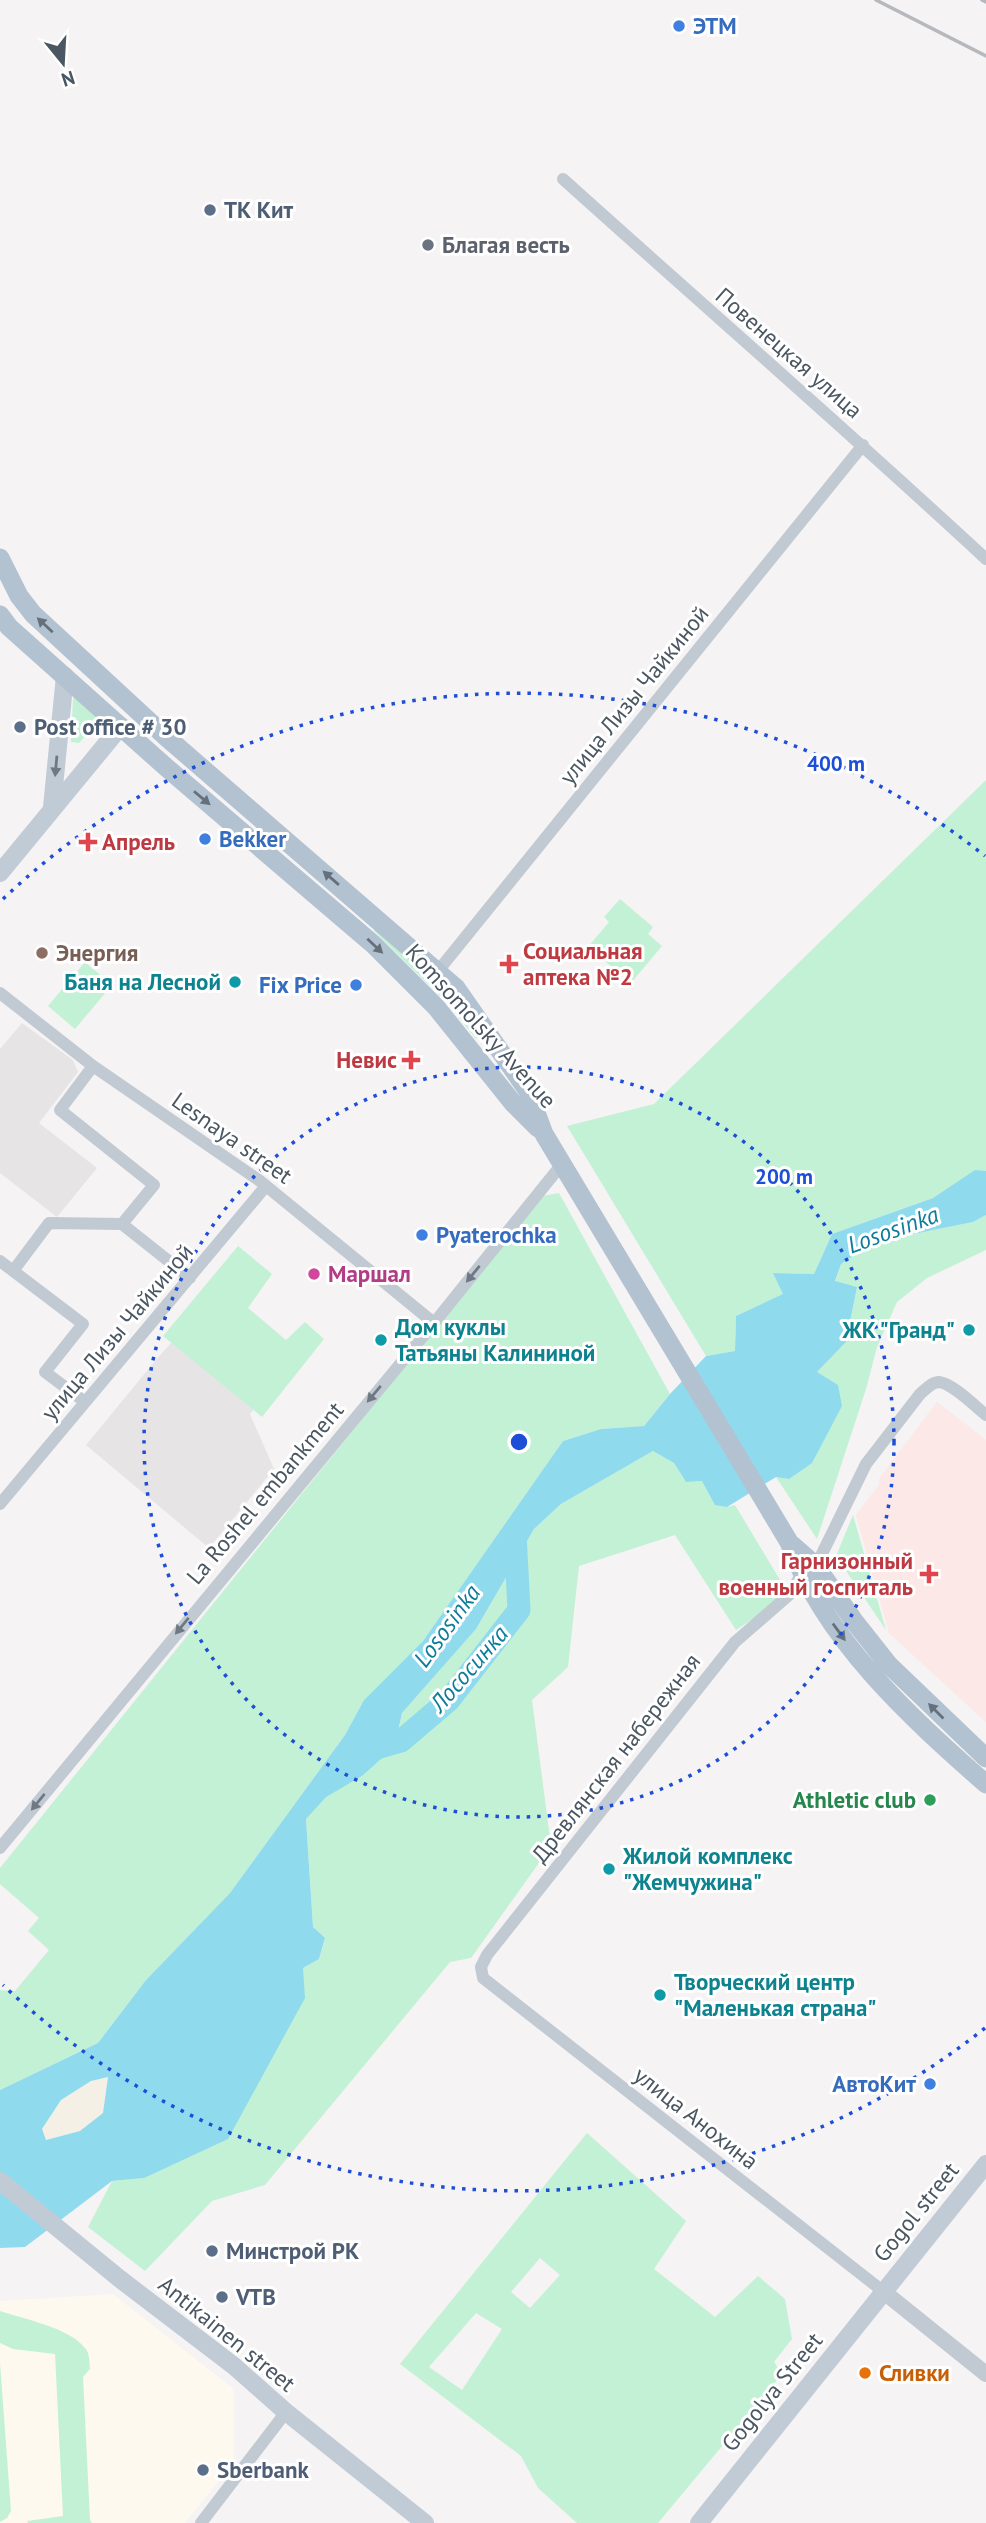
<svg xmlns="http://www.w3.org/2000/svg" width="986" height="2523" viewBox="0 0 986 2523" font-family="'PT Sans',sans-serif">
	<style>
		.commercial { fill: #fdf9ef }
		.education { fill: #e6e4e5 }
		.medical { fill: #fce8e6 }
		.green { fill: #c3f1d5; fill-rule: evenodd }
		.sand { fill: #f5f0e5 }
		.water { fill: #90daee; fill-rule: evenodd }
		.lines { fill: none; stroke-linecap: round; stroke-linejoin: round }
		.river { stroke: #90daee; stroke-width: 23 }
		.minor { stroke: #c1cad2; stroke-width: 12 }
		.tertiary { stroke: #c1cad2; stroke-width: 16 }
		.secondary { stroke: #c1cbd6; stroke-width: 18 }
		.primary { stroke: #b3c2d1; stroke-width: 19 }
		.rail { stroke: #b5b8bd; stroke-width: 3.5 }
		.oneway { fill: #64717d }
		.oneway2 { fill: #6e7984 }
		.oneway3 { fill: #6e7983 }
		.ring { fill: none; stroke: #1d4ed8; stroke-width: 3.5; stroke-dasharray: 3.5 7 }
		.shop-dot { fill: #3f7fe0; stroke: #fff; stroke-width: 2.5 }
		.service-dot { fill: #5c6f8a; stroke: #fff; stroke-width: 2.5 }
		.worship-dot { fill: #6b7280; stroke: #fff; stroke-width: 2.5 }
		.health-dot { fill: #e0444e; stroke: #fff; stroke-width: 2.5 }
		.education-dot { fill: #8d6e63; stroke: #fff; stroke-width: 2.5 }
		.culture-dot { fill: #0f9aa8; stroke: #fff; stroke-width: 2.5 }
		.hotel-dot { fill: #d1479c; stroke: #fff; stroke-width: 2.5 }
		.leisure-dot { fill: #2e9e5b; stroke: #fff; stroke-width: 2.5 }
		.food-dot { fill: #e8710a; stroke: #fff; stroke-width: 2.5 }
		.labels { text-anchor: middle; stroke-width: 6; stroke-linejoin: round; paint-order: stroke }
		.shop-label { font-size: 23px; font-weight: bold; fill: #366cbe; stroke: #fff; text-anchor: start }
		.service-label { font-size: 23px; font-weight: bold; fill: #4e5e75; stroke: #fff; text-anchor: start }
		.worship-label { font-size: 23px; font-weight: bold; fill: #5b616d; stroke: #fff; text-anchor: start }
		.street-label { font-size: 23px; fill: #4a5661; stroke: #fff }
		.health-label { font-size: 23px; font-weight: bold; fill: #be3a42; stroke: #fff; text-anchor: start }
		.education-label { font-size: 23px; font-weight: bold; fill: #785e54; stroke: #fff; text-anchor: start }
		.culture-label { font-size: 23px; font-weight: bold; fill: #0d838f; stroke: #fff; text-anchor: start }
		.hotel-label { font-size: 23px; font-weight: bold; fill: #b23c85; stroke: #fff; text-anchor: start }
		.leisure-label { font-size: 23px; font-weight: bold; fill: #27864d; stroke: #fff; text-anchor: end }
		.food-label { font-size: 23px; font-weight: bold; fill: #c56008; stroke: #fff; text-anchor: start }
		.water-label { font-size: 24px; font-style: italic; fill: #0c7c9b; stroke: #fff }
		.centre { fill: #1d4ed8; stroke: #fff; stroke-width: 3.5 }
		.ring-label { font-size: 21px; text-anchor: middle; font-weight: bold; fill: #1d4ed8; stroke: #fff; stroke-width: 6; stroke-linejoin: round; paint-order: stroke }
	</style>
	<rect width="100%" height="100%" fill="#f5f3f3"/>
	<!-- commercial -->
	<path class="commercial" d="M 113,2294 L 234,2389 L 234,2462 L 185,2523 L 0,2523 L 0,2301 Z"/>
	<!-- education -->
	<path class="education" d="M 22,1023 L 73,1060 L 78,1072 L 39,1123 L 97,1168 L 57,1217 L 0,1173 L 0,1049 Z
		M 218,1290 L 300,1354 L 250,1414 L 274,1469 L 209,1548 L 86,1445 L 155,1361 Z"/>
	<!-- medical -->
	<path class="medical" d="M 937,1402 L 986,1440 L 986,1722 L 889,1633 L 856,1515 L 879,1485 L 879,1479 Z"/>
	<!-- green -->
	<path class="green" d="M 80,693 L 102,718 L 79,743 L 71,742 L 73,698 Z
		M 986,780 L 986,1171 L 975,1171 L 933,1198 L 832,1234 L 814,1274 L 774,1273 L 784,1294 L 736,1316 L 735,1351 L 706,1356 L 567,1126 L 654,1104 Z
		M 620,899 L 653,927 L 648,934 L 662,946 L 631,983 L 588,947 L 609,922 L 604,917 Z
		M 374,928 L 377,928 L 451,1001 L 479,1036 L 476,1039 L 447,1003 L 374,931 Z
		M 85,962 L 112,985 L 75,1029 L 48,1006 Z
		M 559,1193 L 670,1394 L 644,1426 L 601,1429 L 563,1441 L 423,1641 L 364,1700 L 345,1735 L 230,1893 L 146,1980 L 98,2043 L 0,2090 L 0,1990 L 15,1991 L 49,1950 L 28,1931 L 39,1918 L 0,1884 L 0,1868 L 542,1196 Z
		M 986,1215 L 986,1250 L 927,1278 L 897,1302 L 877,1347 L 866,1389 L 817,1539 L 776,1477 L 789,1479 L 817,1372 L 846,1342 L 857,1287 L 835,1282 L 841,1264 L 874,1242 L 973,1222 Z
		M 238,1246 L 272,1274 L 248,1308 L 286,1340 L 305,1322 L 324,1339 L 262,1417 L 163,1336 Z
		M 653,1451 L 674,1463 L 686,1482 L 702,1481 L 727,1507 L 735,1505 L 789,1595 L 736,1630 L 675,1535 L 579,1566 L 568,1667 L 532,1700 L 551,1846 L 471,1958 L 450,1962 L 265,2185 L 212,2201 L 145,2271 L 88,2227 L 112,2181 L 144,2178 L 303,1968 L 319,1959 L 325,1939 L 313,1927 L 306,1819 L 326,1796 L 362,1776 L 397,1736 L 402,1713 L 476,1629 L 534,1529 L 561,1504 Z
		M 853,1515 L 886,1630 L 836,1556 Z
		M 587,2133 L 686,2221 L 654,2269 L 715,2317 L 758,2276 L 785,2299 L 792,2339 L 774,2362 L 782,2374 L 658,2523 L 577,2523 L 538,2488 L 521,2456 L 400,2364 ZM 540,2258 L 560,2275 L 530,2308 L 511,2292 ZM 476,2313 L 502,2329 L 462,2390 L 429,2367 Z
		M 0,2311 C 24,2319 70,2328 85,2348 C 90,2353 89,2362 90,2369 L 83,2377 L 90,2520 L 92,2523 L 28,2523 L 27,2521 L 63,2516 L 55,2354 L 13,2349 L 0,2343 Z
		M 0,2363 L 11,2511 L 7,2518 L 0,2522 Z"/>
	<!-- sand -->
	<path class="sand" d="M 108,2077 L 103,2113 L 80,2131 L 46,2140 L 42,2130 L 61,2100 L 91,2081 Z"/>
	<!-- water -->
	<path class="water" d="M 975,1170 L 986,1171 L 986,1215 L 973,1222 L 874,1242 L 841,1264 L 835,1281 L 857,1287 L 846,1342 L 817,1372 L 838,1385 L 842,1406 L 812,1463 L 789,1479 L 776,1477 L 727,1507 L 715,1505 L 702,1481 L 686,1482 L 674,1463 L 653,1451 L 561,1504 L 534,1529 L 476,1629 L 402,1713 L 397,1736 L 401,1741 L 362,1776 L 326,1797 L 306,1819 L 313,1927 L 325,1938 L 319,1959 L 303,1968 L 305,1998 L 228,2139 L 144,2178 L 112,2181 L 25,2247 L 0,2248 L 0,2090 L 98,2043 L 146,1980 L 230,1893 L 345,1735 L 364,1700 L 423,1641 L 563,1441 L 601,1429 L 644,1426 L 670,1394 L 706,1356 L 735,1351 L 736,1316 L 783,1294 L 773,1273 L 814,1274 L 832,1234 L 933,1198 ZM 108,2077 L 103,2113 L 80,2131 L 46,2140 L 42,2129 L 61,2100 L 91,2081 Z"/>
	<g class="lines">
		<!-- river -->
		<path class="river" d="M 373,1749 L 401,1741 L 449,1700 L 519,1610 L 515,1533"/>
		<!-- minor -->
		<path class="minor" d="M 563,179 C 704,306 847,430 986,559
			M 438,971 L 863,445
			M 0,993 L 93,1066 L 260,1181 L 434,1323
			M 93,1066 L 60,1110 L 154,1185 L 122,1224 L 190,1278
			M 0,1261 L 83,1324 L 45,1372 L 85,1402
			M 13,1271 L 49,1223 L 122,1224
			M 0,1504 L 266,1186
			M 816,1566 L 866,1464 L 920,1394 C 926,1389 932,1382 939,1382 C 952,1383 976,1407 986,1415
			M 801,1575 L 789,1595 L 735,1642 L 487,1955 L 481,1967 L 483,1978 L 884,2292
			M 0,1848 L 434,1323 L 562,1164
			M 201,2523 L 286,2412"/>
		<!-- tertiary -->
		<path class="tertiary" d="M 884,2292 L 986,2374"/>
		<!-- secondary -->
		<path class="secondary" d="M 52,807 L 65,676
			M 0,873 L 121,726
			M 0,2181 L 120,2279 L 234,2366 L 286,2412 L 425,2523
			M 699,2523 L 986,2164"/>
		<!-- primary -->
		<path class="primary" d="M 0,558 L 19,596 L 33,614 L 165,736 L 456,988 L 528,1091 L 544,1134 L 789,1542 C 825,1640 909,1716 986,1784
			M 0,615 L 9,627 L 167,768 L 374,945 L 436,1007 L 513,1103 L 538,1128
			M 792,1545 L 816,1566 L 854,1621 L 888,1664 L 986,1758"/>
		<!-- rail -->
		<path class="rail" d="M 876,0 L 986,56
			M 982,0 L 986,2"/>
	</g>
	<!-- one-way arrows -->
	<defs><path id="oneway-solid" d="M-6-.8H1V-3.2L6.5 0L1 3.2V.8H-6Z" transform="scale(1.75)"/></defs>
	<g class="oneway">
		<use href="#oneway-solid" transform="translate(45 625) rotate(-137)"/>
		<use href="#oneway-solid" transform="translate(202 798) rotate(40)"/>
		<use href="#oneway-solid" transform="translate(331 878) rotate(-139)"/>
		<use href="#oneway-solid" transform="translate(375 946) rotate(43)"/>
		<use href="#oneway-solid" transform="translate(839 1632) rotate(54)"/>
		<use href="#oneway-solid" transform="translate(936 1711) rotate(-135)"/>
	</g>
	<use class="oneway2" href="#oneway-solid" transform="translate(56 766) rotate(95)"/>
	<g class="oneway3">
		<use href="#oneway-solid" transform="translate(473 1274) rotate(129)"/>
		<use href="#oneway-solid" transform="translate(374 1394) rotate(130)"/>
		<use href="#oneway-solid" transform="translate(182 1626) rotate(129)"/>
		<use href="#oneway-solid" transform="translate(38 1802) rotate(129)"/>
	</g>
	<!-- distance rings -->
	<g class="ring">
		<circle cx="519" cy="1442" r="375"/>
		<path d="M985 2028A749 749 0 0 1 3 1985M3 899A749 749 0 0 1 985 856"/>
	</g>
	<!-- markers -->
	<g class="shop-dot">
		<circle cx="679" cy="26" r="7"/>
		<circle cx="205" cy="839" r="7"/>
		<circle cx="356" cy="985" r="7"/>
		<circle cx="422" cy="1235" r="7"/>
		<circle cx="930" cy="2084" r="7"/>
	</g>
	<g class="service-dot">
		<circle cx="210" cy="210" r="7"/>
		<circle cx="20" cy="727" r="7"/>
		<circle cx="212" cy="2251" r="7"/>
		<circle cx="222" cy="2297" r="7"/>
		<circle cx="203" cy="2470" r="7"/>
	</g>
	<circle class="worship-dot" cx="428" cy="245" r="7"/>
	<g class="health-dot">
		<path d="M84.5 831.5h7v7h7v7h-7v7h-7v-7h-7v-7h7z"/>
		<path d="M505.5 953.5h7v7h7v7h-7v7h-7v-7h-7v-7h7z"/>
		<path d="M407.5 1049.5h7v7h7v7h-7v7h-7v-7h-7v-7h7z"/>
		<path d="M925.5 1563.5h7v7h7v7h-7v7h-7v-7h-7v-7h7z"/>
	</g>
	<circle class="education-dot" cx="42" cy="953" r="7"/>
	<g class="culture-dot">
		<circle cx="235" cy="982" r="7"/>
		<circle cx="969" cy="1330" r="7"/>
		<circle cx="381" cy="1340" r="7"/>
		<circle cx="609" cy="1869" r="7"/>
		<circle cx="660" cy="1995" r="7"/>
	</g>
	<circle class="hotel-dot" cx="314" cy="1274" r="7"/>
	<circle class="leisure-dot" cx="930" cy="1800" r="7"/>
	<circle class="food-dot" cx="865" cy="2373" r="7"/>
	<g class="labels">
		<!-- shop labels -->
		<g class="shop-label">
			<text x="693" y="34">ЭТМ</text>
			<text x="219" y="847">Bekker</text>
			<text x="342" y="993" text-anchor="end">Fix Price</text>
			<text x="436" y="1243">Pyaterochka</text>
			<text x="916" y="2092" text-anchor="end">АвтоКит</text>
		</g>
		<!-- service labels -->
		<g class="service-label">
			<text x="224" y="218">ТК Кит</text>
			<text x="34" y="735">Post office # 30</text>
			<text x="226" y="2259">Минстрой РК</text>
			<text x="236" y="2305">VTB</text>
			<text x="217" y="2478">Sberbank</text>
		</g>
		<!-- worship labels -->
		<g class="worship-label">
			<text x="442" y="253">Благая весть</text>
		</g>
		<!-- street labels -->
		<g class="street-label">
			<text transform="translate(789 353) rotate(41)" y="8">Повенецкая улица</text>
			<text transform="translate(634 695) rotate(-51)" y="8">улица Лизы Чайкиной</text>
			<text transform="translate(481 1026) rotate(48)" y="8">Komsomolsky Avenue</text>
			<text transform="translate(232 1138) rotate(35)" y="8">Lesnaya street</text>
			<text transform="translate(117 1332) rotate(-50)" y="8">улица Лизы Чайкиной</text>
			<text transform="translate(265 1493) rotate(-50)" y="8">La Roshel embankment</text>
			<text transform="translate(616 1758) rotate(-52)" y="8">Древлянская набережная</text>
			<text transform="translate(696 2118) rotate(38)" y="8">улица Анохина</text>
			<text transform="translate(916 2212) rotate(-51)" y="8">Gogol street</text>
			<text transform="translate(227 2334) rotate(39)" y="8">Antikainen street</text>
			<text transform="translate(772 2392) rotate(-51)" y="8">Gogolya Street</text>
		</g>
		<!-- health labels -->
		<g class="health-label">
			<text x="102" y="850">Апрель</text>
			<text x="523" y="959">Социальная<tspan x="523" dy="26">аптека №2</tspan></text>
			<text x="397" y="1068" text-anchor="end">Невис</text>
			<text x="913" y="1569" text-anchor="end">Гарнизонный<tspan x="913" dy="26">военный госпиталь</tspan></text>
		</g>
		<!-- education labels -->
		<g class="education-label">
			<text x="56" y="961">Энергия</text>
		</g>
		<!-- culture labels -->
		<g class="culture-label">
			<text x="221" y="990" text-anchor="end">Баня на Лесной</text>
			<text x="395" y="1335">Дом куклы<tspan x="395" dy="26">Татьяны Калининой</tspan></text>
			<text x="955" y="1338" text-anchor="end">ЖК "Гранд"</text>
			<text x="623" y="1864">Жилой комплекс<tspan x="623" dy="26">"Жемчужина"</tspan></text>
			<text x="674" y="1990">Творческий центр<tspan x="674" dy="26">"Маленькая страна"</tspan></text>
		</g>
		<!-- hotel labels -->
		<g class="hotel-label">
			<text x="328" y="1282">Маршал</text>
		</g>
		<!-- leisure labels -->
		<g class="leisure-label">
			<text x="916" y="1808">Athletic club</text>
		</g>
		<!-- food labels -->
		<g class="food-label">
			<text x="879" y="2381">Сливки</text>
		</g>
		<!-- water labels -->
		<g class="water-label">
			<text transform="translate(893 1230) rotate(-20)" y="8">Lososinka</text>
			<text transform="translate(447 1626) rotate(-54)" y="8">Lososinka</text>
			<text transform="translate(469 1669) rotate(-49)" y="8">Лососинка</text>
		</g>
	</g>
	<circle cx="519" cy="1442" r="10" class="centre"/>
	<g class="ring-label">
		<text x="836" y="771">400 m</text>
		<text x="784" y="1184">200 m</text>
	</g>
	<!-- north arrow -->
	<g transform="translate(63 63) rotate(162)" stroke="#ffffff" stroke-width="5" paint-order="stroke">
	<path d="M0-5L12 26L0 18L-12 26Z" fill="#4a5661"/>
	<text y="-10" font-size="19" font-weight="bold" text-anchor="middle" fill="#4a5661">N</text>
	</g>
</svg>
